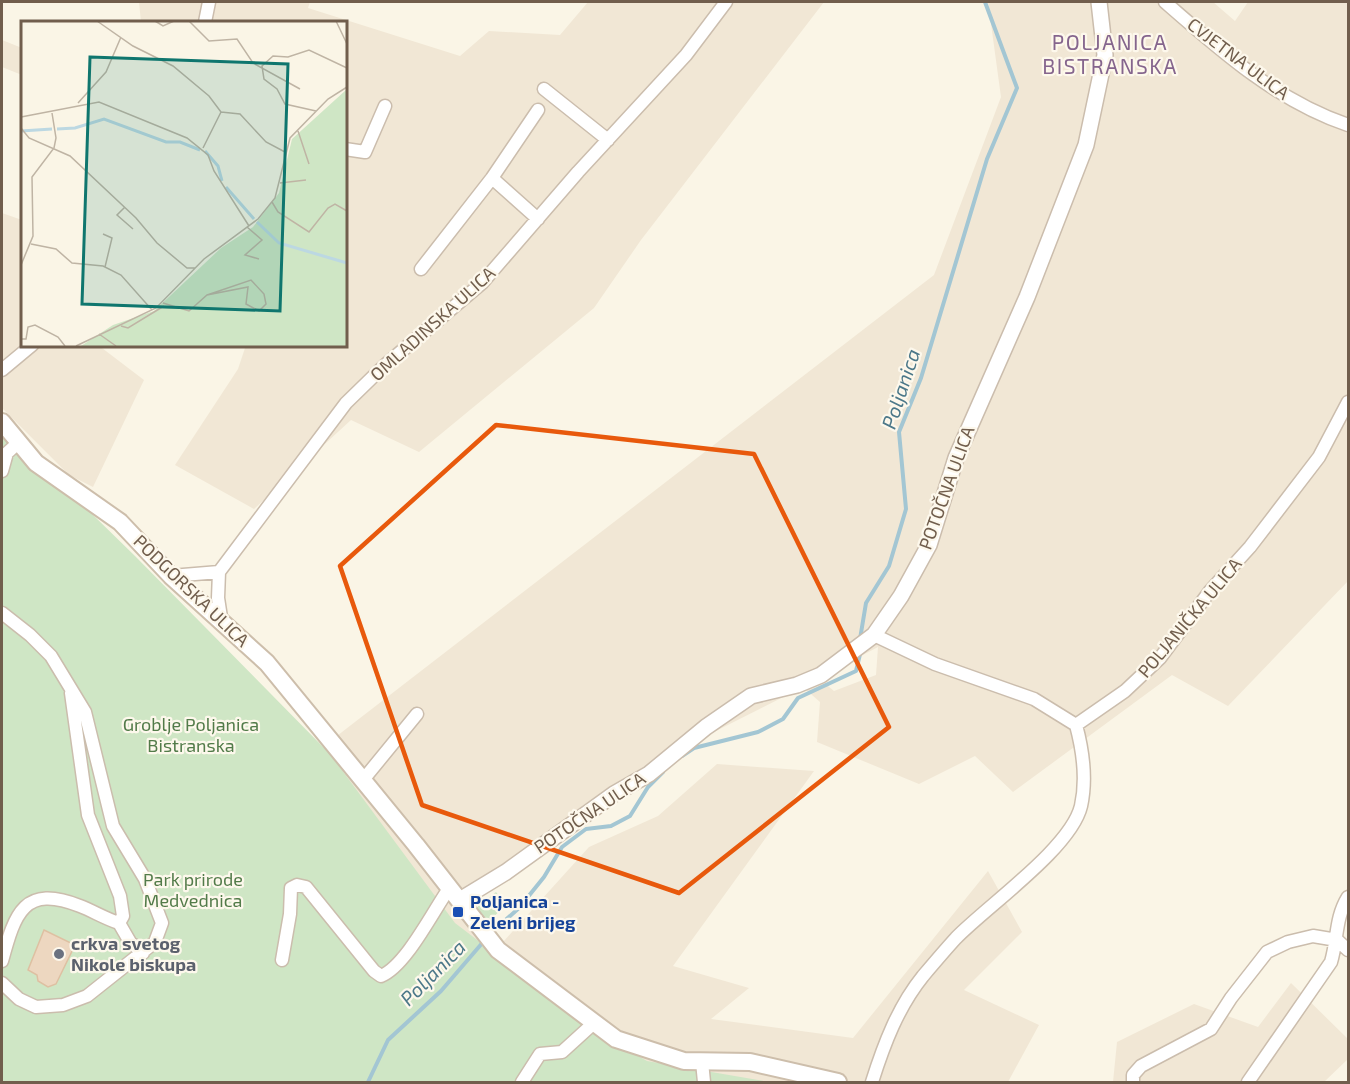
<svg xmlns="http://www.w3.org/2000/svg" width="1350" height="1084" viewBox="0 0 1350 1084" font-family="'Exo 2',sans-serif">
	<style>
		.residential { fill: #f1e7d5; fill-rule: evenodd }
		.green { fill: #cfe6c5 }
		.lines { fill: none; stroke-linecap: round; stroke-linejoin: round }
		.stream { stroke: #a3c6d3; stroke-width: 4 }
		.building { fill: #edd7c0; stroke: #dec0a2; stroke-width: 1.5 }
		.minor-casing { stroke: #cbbdad; stroke-width: 15 }
		.tertiary-casing { stroke: #cbbdad; stroke-width: 18 }
		.secondary-casing { stroke: #cdbeab; stroke-width: 20 }
		.minor { stroke: #fff; stroke-width: 12 }
		.tertiary { stroke: #fff; stroke-width: 15 }
		.secondary { stroke: #fff; stroke-width: 16 }
		.marked { fill: none; stroke: #e8590c; stroke-width: 4.5; stroke-linejoin: round }
		.transit-dot { fill: #1a4fb4; stroke: #fdf8ec; stroke-width: 2 }
		.worship-dot { fill: #6b7280; stroke: #fdf8ec; stroke-width: 2 }
		.labels { text-anchor: middle; stroke-width: 4.5; stroke-linejoin: round; paint-order: stroke }
		.street-label { font-size: 18px; fill: #715e4d; stroke: #fdf8ec }
		.park-label { font-size: 18px; fill: #527b49; stroke: #fdf8ec }
		.transit-label { font-size: 18px; font-weight: bold; fill: #164399; stroke: #fdf8ec; text-anchor: start }
		.worship-label { font-size: 18px; font-weight: bold; fill: #5b616d; stroke: #fdf8ec; text-anchor: start }
		.water-label { font-size: 20px; font-style: italic; fill: #4c7889; stroke: #fdf8ec }
		.quarter-label { font-size: 21px; letter-spacing: 1.5px; fill: #85658d; stroke: #fdf8ec }
		.inset-river { fill: none; stroke: #bcd8e2; stroke-width: 3 }
		.inset-road { fill: none; stroke: #bfb4a4; stroke-width: 1.5 }
		.view { fill: #0f766e; fill-opacity: 0.15; stroke: #0f766e; stroke-width: 3 }
		.inset-edge { fill: none; stroke: #715e4d; stroke-width: 3 }
	</style>
	<rect width="100%" height="100%" fill="#faf5e6"/>
	<!-- residential -->
	<path class="residential" d="M 139,2 L 310,2 L 308,8 L 460,56 L 489,31 L 560,35 L 588,2 L 824,2 L 641,240 L 594,308 L 419,452 L 351,420 L 254,509 L 175,465 L 238,369 L 246,345 L 345,345 L 345,22 L 141,22 Z
		M 988,2 L 1213,2 L 1235,21 L 1248,2 L 1348,2 L 1348,581 L 1228,706 L 1172,675 L 1013,792 L 975,756 L 919,784 L 817,742 L 820,702 L 804,688 L 799,689 L 696,741 L 646,781 L 536,861 L 469,904 L 503,942 L 589,847 L 658,816 L 717,764 L 814,771 L 673,966 L 749,988 L 711,1019 L 853,1038 L 988,871 L 1022,932 L 964,990 L 1039,1025 L 1008,1082 L 583,1082 L 166,876 L 342,732 L 934,275 L 1001,97 ZM 878,647 L 876,675 L 834,691 L 822,681 L 842,666 Z
		M 2,40 L 22,48 L 22,75 L 2,67 Z
		M 2,213 L 22,220 L 22,345 L 98,345 L 144,380 L 93,487 L 69,475 L 2,408 Z
		M 1291,983 L 1348,1039 L 1348,1059 L 1324,1082 L 1113,1082 L 1117,1042 L 1194,1004 L 1258,1027 Z"/>
	<!-- green -->
	<path class="green" d="M 2,426 L 135,556 L 330,754 L 455,923 L 603,1036 L 647,1061 L 770,1082 L 2,1082 Z
		M 496,892 L 506,905 L 488,922 L 476,908 Z"/>
	<g class="lines">
		<!-- stream -->
		<path class="stream" d="M 860,639 L 866,603 L 889,566 L 906,509 L 899,432 L 921,378 L 987,159 L 1017,88 L 985,2
			M 682,756 L 694,748 L 758,732 L 783,719 L 798,698 L 856,671 L 861,650
			M 491,933 L 519,908 L 544,877 L 562,847 L 586,829 L 611,826 L 630,816 L 648,787 L 663,772
			M 368,1082 L 388,1040 L 441,991 L 484,941"/>
	</g>
	<!-- building -->
	<path class="building" d="M 44,930 L 75,945 L 56,984 L 48,987 L 38,981 L 37,975 L 28,970 Z"/>
	<g class="lines">
		<defs>
			<path id="minor" d="M 1165,2 C 1221,51 1277,101 1348,125
				M 205,22 L 209,2
				M 544,89 L 608,140
				M 345,149 L 365,152 L 385,106
				M 492,178 L 538,110
				M 421,269 L 492,178 L 538,219
				M 2,370 L 32,345
				M 2,471 L 7,453 L 19,442
				M 171,576 L 219,572
				M 2,613 L 30,635 L 51,656 L 85,712 L 113,826 L 145,879 L 162,923 L 155,942 L 87,996 L 63,1005 L 36,1007 L 19,999 L 2,983
				M 222,624 L 218,598 L 219,572 L 346,403 L 384,366 L 482,283 L 578,172 L 686,55 L 726,2
				M 874,635 L 935,664 L 1034,699 L 1076,725
				M 1076,725 L 1125,691 L 1160,658 L 1210,591 L 1250,547 L 1319,457 L 1348,402
				M 363,780 L 417,714
				M 119,923 L 130,942 L 143,953
				M 282,960 L 290,914 L 291,888 L 297,885 L 306,887 L 374,971 L 381,976 C 406,966 433,911 450,887
				M 2,961 C 15,913 24,884 80,906 C 93,911 106,919 119,923 L 123,916 L 120,896 L 88,815 L 71,693
				M 702,1062 L 704,1082
				M 522,1082 L 540,1054 L 562,1052 L 595,1022
				M 872,1082 C 884,1044 898,1007 923,976 C 934,963 945,950 956,938 C 987,906 1071,848 1081,806 C 1087,779 1083,751 1076,725
				M 1133,1082 L 1133,1075 L 1141,1066 L 1211,1029 L 1231,998 L 1267,952 L 1288,942 L 1313,936 L 1337,940 L 1348,950
				M 1248,1082 L 1331,962 C 1338,938 1335,918 1348,897"/>
			<path id="tertiary" d="M 460,900 L 506,872 L 614,794 L 649,774 L 706,727 L 751,696 L 797,685 L 821,675 L 874,635 L 901,596 L 929,545 L 956,458 L 1027,297 L 1086,145 L 1105,55 L 1099,2"/>
			<path id="secondary" d="M 2,422 L 36,463 L 120,522 L 171,576 L 267,663 L 416,845 L 498,950 L 616,1039 L 684,1061 L 750,1062 L 838,1082"/>
		</defs>
		<!-- minor casing -->
		<use href="#minor" class="minor-casing"/>
		<!-- tertiary casing -->
		<use href="#tertiary" class="tertiary-casing"/>
		<!-- secondary casing -->
		<use href="#secondary" class="secondary-casing"/>
		<!-- minor -->
		<use href="#minor" class="minor"/>
		<!-- tertiary -->
		<use href="#tertiary" class="tertiary"/>
		<!-- secondary -->
		<use href="#secondary" class="secondary"/>
	</g>
	<!-- marked area -->
	<path class="marked" d="M 496,425 L 754,454 L 889,727 L 679,893 L 422,805 L 340,566 Z"/>
	<!-- markers -->
	<rect class="transit-dot" x="452" y="906" width="12" height="12" rx="3"/>
	<circle class="worship-dot" cx="59" cy="954" r="6"/>
	<g class="labels">
		<!-- street labels -->
		<g class="street-label">
			<text transform="translate(1238 59) rotate(37)" y="6">CVJETNA ULICA</text>
			<text transform="translate(433 324) rotate(-42)" y="6">OMLADINSKA ULICA</text>
			<text transform="translate(947 488) rotate(-70)" y="6">POTOČNA ULICA</text>
			<text transform="translate(191 591) rotate(44)" y="6">PODGORSKA ULICA</text>
			<text transform="translate(1190 618) rotate(-50)" y="6">POLJANIČKA ULICA</text>
			<text transform="translate(590 813) rotate(-34)" y="6">POTOČNA ULICA</text>
		</g>
		<!-- park labels -->
		<g class="park-label">
			<text x="191" y="731">Groblje Poljanica<tspan x="191" dy="21">Bistranska</tspan></text>
			<text x="193" y="886">Park prirode<tspan x="193" dy="21">Medvednica</tspan></text>
		</g>
		<!-- transit labels -->
		<g class="transit-label">
			<text x="470" y="908">Poljanica -<tspan x="470" dy="21">Zeleni brijeg</tspan></text>
		</g>
		<!-- worship labels -->
		<g class="worship-label">
			<text x="71" y="950">crkva svetog<tspan x="71" dy="21">Nikole biskupa</tspan></text>
		</g>
		<!-- water labels -->
		<g class="water-label">
			<text transform="translate(901 389) rotate(-72)" y="7">Poljanica</text>
			<text transform="translate(433 973) rotate(-45)" y="7">Poljanica</text>
		</g>
		<!-- quarter labels -->
		<g class="quarter-label">
			<text x="1110" y="50">POLJANICA<tspan x="1110" dy="24">BISTRANSKA</tspan></text>
		</g>
	</g>
	<!-- overview -->
	<g transform="translate(21 21)">
		<rect width="326" height="326" fill="#faf5e6"/>
		<path d="M 325,69 L 325,325 L 60,325 L 92,304 L 133,290 L 200,227 L 232,206 L 258,172 L 271,118 Z" fill="#cfe6c5"/>
		<path class="inset-river" d="M 36,108 L 54,107 L 83,98 L 145,121 L 159,121 L 179,129M 0,110 L 31,108M 184,130 L 197,145 L 201,160M 205,166 L 233,198M 236,201 L 258,222 L 326,242"/>
		<path class="inset-road" d="M 76,0 L 112,25 L 152,45 L 188,75 L 200,91M 134,0 L 142,5 L 153,0M 168,0 L 188,20 L 216,18 L 232,42 L 279,68M 315,0 L 326,23M 57,82 L 85,51 L 100,16M 295,90 L 264,83 L 256,68 L 243,58 L 241,45 L 252,35 L 267,36 L 288,29 L 326,47M 200,91 L 219,93 L 245,121 L 264,131M 0,96 L 78,81 L 166,117 L 187,134 L 193,150 L 228,205M 0,107 L 8,117 L 49,135 L 115,197 L 136,222 L 166,247 L 174,247M 277,110 L 288,143M 182,127 L 200,91M 259,162 L 285,159M 251,181 L 257,191 L 288,211 L 307,187 L 314,183 L 326,190M 104,186 L 96,194 L 112,208M 226,206 L 241,219 L 224,234 L 238,238M 82,213 L 91,217 L 84,246M 10,223 L 35,228 L 51,242 L 82,245 L 100,254 L 131,289M 0,244 L 12,215 L 11,156 L 33,127 L 35,117 L 31,92M 142,282 L 168,290 L 186,274 L 227,266 L 225,283 L 238,290 L 245,283 L 243,273 L 230,259 L 186,274M 100,305 L 107,307 L 143,285M 78,313 L 95,325M 0,318 L 5,318 L 7,306 L 14,304 L 37,316 L 44,325M 55,325 L 135,287 L 183,238 L 237,198 L 254,177 L 269,117 L 307,78 L 326,66"/>
		<path class="view" d="M 69,36 L 267,43 L 259,290 L 61,283 Z"/>
		<rect width="326" height="326" class="inset-edge"/>
	</g>
	<!-- border -->
	<rect width="1350" height="1084" fill="none" stroke="#715e4d" stroke-width="6"/>
</svg>
